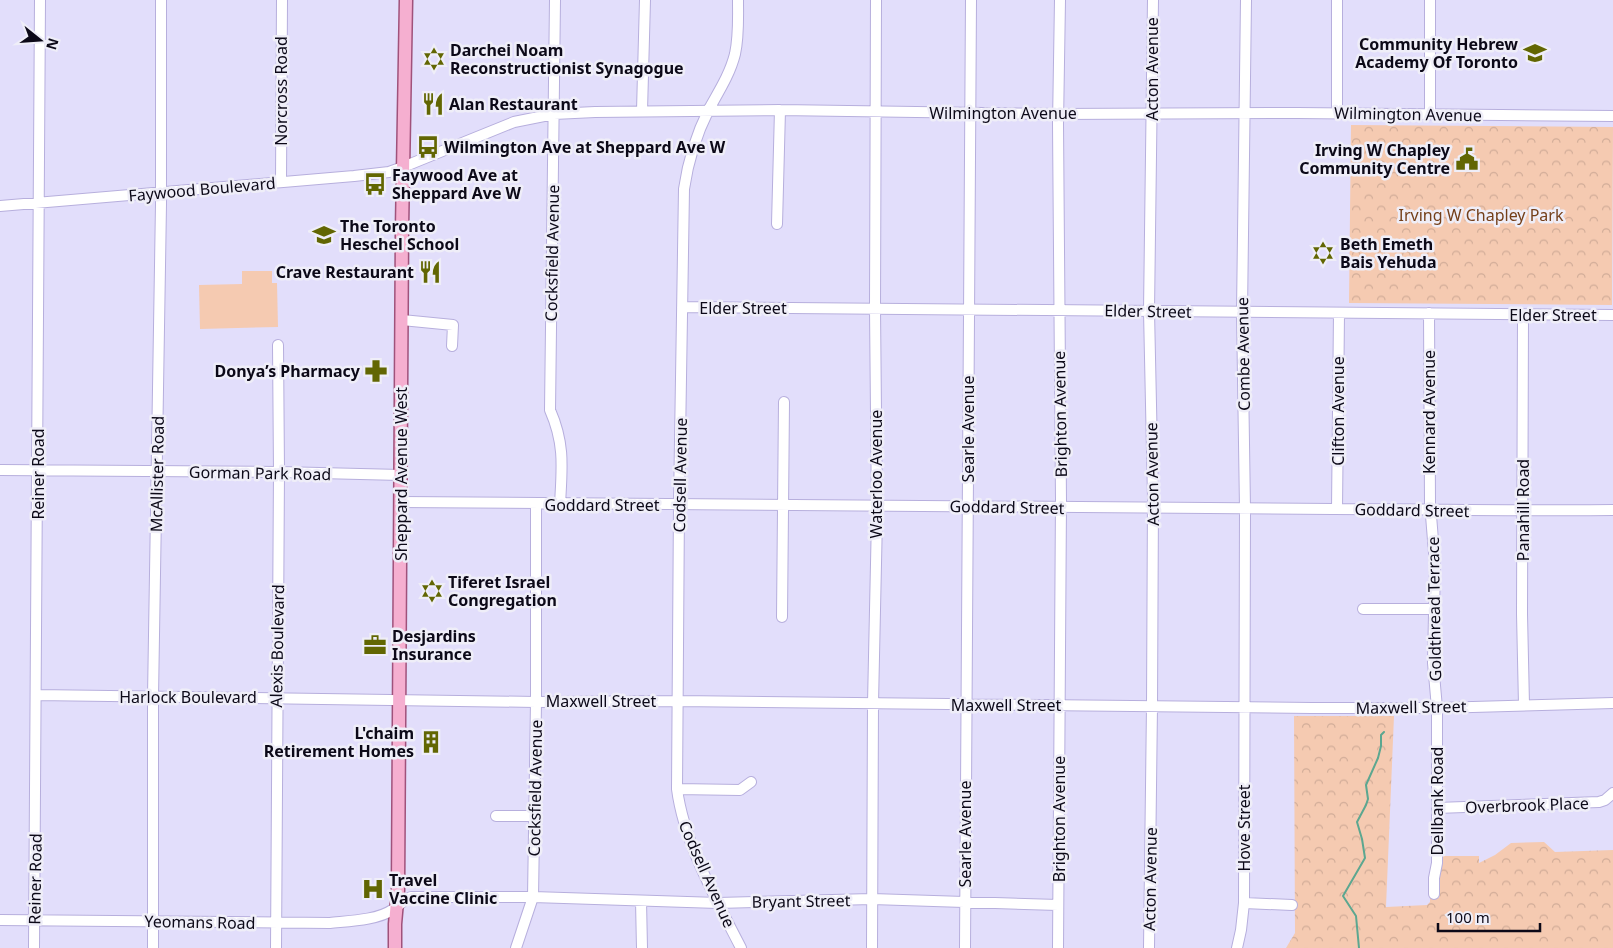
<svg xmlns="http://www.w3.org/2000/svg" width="1613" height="948" viewBox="0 0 1613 948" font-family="'Noto Sans',sans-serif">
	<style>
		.grass { fill: #f5cab1 }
		.park { fill: url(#park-crowns) }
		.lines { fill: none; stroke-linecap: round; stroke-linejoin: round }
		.stream { stroke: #5ca790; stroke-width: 2 }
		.minor-casing { stroke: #b7afdd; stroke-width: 12 }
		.major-casing { stroke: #a0527b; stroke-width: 15 }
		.minor { stroke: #fff; stroke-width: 10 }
		.major { stroke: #f5afd0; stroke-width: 12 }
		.labels { text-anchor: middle; stroke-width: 5; stroke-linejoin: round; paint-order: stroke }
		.poi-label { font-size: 16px; font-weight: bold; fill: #0c0918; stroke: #efeef8; text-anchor: start }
		.street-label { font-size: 16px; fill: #0c0918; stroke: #efeef8 }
		.park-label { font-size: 16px; fill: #743f19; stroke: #efeef8 }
	</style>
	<defs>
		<pattern id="park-crowns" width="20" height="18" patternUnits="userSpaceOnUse" patternTransform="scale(1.25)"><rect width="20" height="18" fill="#f5cab1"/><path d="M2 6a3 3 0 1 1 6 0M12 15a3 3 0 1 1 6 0" fill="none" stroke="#d1ac98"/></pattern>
	</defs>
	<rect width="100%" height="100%" fill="#e2defb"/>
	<!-- grass -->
	<path class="grass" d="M 242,271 L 272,271 L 272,283 L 277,283 L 278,327 L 200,329 L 199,285 L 242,284 Z"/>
	<!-- park -->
	<path class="park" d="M 1351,125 L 1613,127 L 1612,305 L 1349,303 Z
		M 1294,716 L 1394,716 L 1386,907 L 1427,905 L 1430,902 L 1430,898 L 1439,898 L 1441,856 L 1479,856 L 1479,863 L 1495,855 L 1511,843 L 1544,842 L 1555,852 L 1613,850 L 1613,948 L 1286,948 L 1295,933 Z"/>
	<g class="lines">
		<!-- stream -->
		<path class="stream" d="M 1359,948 L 1356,916 L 1343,896 L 1365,858 L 1362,839 L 1357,822 L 1366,805 L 1368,799 L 1366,785 L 1378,758 L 1381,746 L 1381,735 L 1384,732"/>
		<defs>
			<path id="minor" d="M 555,0 L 550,410 C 565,444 562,468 560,504
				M 738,0 C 738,18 739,36 735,54 C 730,74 719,91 709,109 C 696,135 688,161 684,189 L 679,504 L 677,789 C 684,843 716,899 741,948
				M 642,111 L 645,0
				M 1337,113 L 1337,0
				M 1430,114 L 1430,0
				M 281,182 L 282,0
				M 0,206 L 354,176 L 389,172 L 403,167 L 514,122 L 554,114 L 595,112 L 780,110 L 1058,114 L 1297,113 L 1613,116
				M 777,224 L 780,110
				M 682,307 L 1613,315
				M 1429,313 L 1430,503 L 1435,565 L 1433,663 L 1437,708 L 1437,863 L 1434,878 L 1434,894
				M 1523,315 L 1522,614 L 1524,705
				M 402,320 L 453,325 L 452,346
				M 0,470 L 279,472 L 401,475
				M 400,502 C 711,506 1022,509 1333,509 C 1426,509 1520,511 1613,510
				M 1337,509 L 1339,313
				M 1363,609 L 1434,609
				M 782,617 L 784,402
				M 36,695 L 536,702 L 678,701 L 1312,708 L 1437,708 L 1613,703
				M 677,789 L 740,790 L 751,782
				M 1437,808 L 1599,802 L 1605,800 L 1613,793
				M 496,816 L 535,816
				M 641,901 L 642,948
				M 1244,903 L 1292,905
				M 0,920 L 330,923 C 348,921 378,920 392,910 C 399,906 403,900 411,897 L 533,897 L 718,903 L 872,899 L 1058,905
				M 34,948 L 40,0
				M 153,948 L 153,697 L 161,204 L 161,0
				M 276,948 L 279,472 L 278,345
				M 516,948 L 533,897 L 536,702 L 536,505
				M 872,948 L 873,703 L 877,517 L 875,309 L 876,0
				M 965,948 L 971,0
				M 1058,948 L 1061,501 L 1058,124 L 1060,0
				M 1149,948 L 1152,706 L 1153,498 L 1149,311 L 1153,0
				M 1237,948 L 1241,930 L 1244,903 L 1245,509 L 1242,312 L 1246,0"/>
			<path id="major" d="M 395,948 L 395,924 L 398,890 L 402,229 L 406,0"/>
		</defs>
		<!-- minor casing -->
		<use href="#minor" class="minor-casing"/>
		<!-- major casing -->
		<use href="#major" class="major-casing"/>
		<!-- minor -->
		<use href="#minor" class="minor"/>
		<!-- major -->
		<use href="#major" class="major"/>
	</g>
	<!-- icons -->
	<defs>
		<symbol id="school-bare" viewBox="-9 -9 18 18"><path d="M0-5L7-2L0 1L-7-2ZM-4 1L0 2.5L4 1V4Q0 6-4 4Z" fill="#626602" stroke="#efeef8" stroke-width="2.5" paint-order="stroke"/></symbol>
		<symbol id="synagogue-bare" viewBox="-9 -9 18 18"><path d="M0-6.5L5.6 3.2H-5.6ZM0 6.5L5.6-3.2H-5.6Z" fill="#626602" stroke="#efeef8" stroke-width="2.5" paint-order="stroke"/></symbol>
		<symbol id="restaurant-bare" viewBox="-9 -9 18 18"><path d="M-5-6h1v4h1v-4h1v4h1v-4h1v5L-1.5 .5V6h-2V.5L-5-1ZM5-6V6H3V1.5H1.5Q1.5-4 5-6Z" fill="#626602" stroke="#efeef8" stroke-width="2.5" paint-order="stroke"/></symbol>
		<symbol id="bus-bare" viewBox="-9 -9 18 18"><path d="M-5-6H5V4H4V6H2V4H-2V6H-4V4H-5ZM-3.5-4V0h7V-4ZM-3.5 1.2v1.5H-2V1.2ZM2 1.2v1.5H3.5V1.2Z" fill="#626602" stroke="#efeef8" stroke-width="2.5" paint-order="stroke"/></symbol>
		<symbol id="civic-bare" viewBox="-9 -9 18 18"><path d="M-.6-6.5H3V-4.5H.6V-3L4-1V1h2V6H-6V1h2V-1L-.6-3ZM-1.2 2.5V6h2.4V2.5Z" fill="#626602" stroke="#efeef8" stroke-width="2.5" paint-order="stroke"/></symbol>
		<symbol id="pharmacy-bare" viewBox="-9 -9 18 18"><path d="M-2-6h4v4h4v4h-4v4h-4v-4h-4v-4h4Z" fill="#626602" stroke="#efeef8" stroke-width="2.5" paint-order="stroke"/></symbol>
		<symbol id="office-bare" viewBox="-9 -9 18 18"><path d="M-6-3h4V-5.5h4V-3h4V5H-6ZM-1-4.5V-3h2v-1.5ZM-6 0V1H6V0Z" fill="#626602" stroke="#efeef8" stroke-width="2.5" paint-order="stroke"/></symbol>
		<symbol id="building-bare" viewBox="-9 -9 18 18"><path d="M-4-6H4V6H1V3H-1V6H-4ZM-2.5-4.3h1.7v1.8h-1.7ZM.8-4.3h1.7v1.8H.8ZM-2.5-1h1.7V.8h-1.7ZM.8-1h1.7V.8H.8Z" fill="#626602" stroke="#efeef8" stroke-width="2.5" paint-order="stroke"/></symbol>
		<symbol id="hospital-bare" viewBox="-9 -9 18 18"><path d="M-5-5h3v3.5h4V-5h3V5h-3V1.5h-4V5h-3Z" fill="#626602" stroke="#efeef8" stroke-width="2.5" paint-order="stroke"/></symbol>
	</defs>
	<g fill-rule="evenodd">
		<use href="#school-bare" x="1519" y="37" width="32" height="32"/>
		<use href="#synagogue-bare" x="418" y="43" width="32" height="32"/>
		<use href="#restaurant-bare" x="417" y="88" width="32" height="32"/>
		<use href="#bus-bare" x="412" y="131" width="32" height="32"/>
		<use href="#civic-bare" x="1451" y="143" width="32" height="32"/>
		<use href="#bus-bare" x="359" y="168" width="32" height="32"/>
		<use href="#school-bare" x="308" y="219" width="32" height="32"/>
		<use href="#synagogue-bare" x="1307" y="237" width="32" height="32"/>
		<use href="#restaurant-bare" x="414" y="256" width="32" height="32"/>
		<use href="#pharmacy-bare" x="360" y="355" width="32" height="32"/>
		<use href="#synagogue-bare" x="416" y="575" width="32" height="32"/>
		<use href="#office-bare" x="359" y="629" width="32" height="32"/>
		<use href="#building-bare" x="415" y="726" width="32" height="32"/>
		<use href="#hospital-bare" x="357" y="873" width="32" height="32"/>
	</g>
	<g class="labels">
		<!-- poi labels -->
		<g class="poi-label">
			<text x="1518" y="50" text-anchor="end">Community Hebrew<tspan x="1518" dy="18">Academy Of Toronto</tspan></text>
			<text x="450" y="56">Darchei Noam<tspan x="450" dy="18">Reconstructionist Synagogue</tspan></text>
			<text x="449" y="110">Alan Restaurant</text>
			<text x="444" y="153">Wilmington Ave at Sheppard Ave W</text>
			<text x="1450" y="156" text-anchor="end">Irving W Chapley<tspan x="1450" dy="18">Community Centre</tspan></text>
			<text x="392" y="181">Faywood Ave at<tspan x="392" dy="18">Sheppard Ave W</tspan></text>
			<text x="340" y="232">The Toronto<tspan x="340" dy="18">Heschel School</tspan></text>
			<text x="1340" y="250">Beth Emeth<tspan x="1340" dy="18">Bais Yehuda</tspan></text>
			<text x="414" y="278" text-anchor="end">Crave Restaurant</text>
			<text x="360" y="377" text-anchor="end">Donya’s Pharmacy</text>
			<text x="448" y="588">Tiferet Israel<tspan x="448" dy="18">Congregation</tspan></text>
			<text x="392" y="642">Desjardins<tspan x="392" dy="18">Insurance</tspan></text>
			<text x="414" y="739" text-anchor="end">L'chaim<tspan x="414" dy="18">Retirement Homes</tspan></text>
			<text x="389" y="886">Travel<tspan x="389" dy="18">Vaccine Clinic</tspan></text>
		</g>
		<!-- street labels -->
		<g class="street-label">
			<text transform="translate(1152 69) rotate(-90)" y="6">Acton Avenue</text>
			<text transform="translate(281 91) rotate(-90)" y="6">Norcross Road</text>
			<text x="1003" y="119">Wilmington Avenue</text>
			<text transform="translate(1408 114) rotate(1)" y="6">Wilmington Avenue</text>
			<text transform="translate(202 189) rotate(-5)" y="6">Faywood Boulevard</text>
			<text transform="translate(552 253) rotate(-89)" y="6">Cocksfield Avenue</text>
			<text x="743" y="314">Elder Street</text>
			<text transform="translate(1148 311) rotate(1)" y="6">Elder Street</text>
			<text x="1553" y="321">Elder Street</text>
			<text transform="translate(1243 354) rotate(-91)" y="6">Combe Avenue</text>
			<text transform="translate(1338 411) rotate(-90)" y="6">Clifton Avenue</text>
			<text transform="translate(1429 412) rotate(-90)" y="6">Kennard Avenue</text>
			<text transform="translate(1060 414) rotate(-91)" y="6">Brighton Avenue</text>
			<text transform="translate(968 429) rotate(-90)" y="6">Searle Avenue</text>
			<text transform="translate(260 473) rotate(1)" y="6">Gorman Park Road</text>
			<text transform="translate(38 474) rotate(-90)" y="6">Reiner Road</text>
			<text transform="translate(157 474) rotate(-89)" y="6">McAllister Road</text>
			<text transform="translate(401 474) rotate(-90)" y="6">Sheppard Avenue West</text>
			<text transform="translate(876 474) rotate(-90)" y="6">Waterloo Avenue</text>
			<text transform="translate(1152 474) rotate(-91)" y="6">Acton Avenue</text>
			<text transform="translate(680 475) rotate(-89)" y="6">Codsell Avenue</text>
			<text x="602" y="511">Goddard Street</text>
			<text transform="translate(1007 507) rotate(1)" y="6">Goddard Street</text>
			<text transform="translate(1412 510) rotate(1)" y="6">Goddard Street</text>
			<text transform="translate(1523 510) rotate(-90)" y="6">Panahill Road</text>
			<text transform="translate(1434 609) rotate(-91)" y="6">Goldthread Terrace</text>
			<text transform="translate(277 646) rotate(-89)" y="6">Alexis Boulevard</text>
			<text x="188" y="703">Harlock Boulevard</text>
			<text x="601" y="707">Maxwell Street</text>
			<text x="1006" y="711">Maxwell Street</text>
			<text transform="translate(1411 707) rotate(-1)" y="6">Maxwell Street</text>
			<text transform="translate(535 788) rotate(-89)" y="6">Cocksfield Avenue</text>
			<text transform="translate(1437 801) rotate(-90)" y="6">Dellbank Road</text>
			<text transform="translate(1527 805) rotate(-2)" y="6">Overbrook Place</text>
			<text transform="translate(1059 819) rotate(-90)" y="6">Brighton Avenue</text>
			<text transform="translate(1244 828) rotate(-90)" y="6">Hove Street</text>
			<text transform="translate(965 834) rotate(-90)" y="6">Searle Avenue</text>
			<text transform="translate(707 874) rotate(66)" y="6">Codsell Avenue</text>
			<text transform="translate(35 879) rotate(-89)" y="6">Reiner Road</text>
			<text transform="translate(1150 879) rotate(-89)" y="6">Acton Avenue</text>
			<text transform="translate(801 901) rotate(-1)" y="6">Bryant Street</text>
			<text transform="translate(200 922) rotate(1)" y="6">Yeomans Road</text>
		</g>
		<!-- park labels -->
		<g class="park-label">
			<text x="1481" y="221">Irving W Chapley Park</text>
		</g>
	</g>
	<!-- north arrow -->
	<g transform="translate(40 40) rotate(107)" stroke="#efeef8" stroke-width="4" paint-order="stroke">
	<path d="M0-4L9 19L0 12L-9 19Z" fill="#0c0918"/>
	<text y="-8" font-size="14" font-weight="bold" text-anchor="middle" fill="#0c0918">N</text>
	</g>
	<!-- scale -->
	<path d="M1438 923v8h102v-8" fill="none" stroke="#0c0918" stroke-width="2.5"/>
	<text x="1446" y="923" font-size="15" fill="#0c0918" stroke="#efeef8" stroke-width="4" paint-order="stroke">100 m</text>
</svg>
